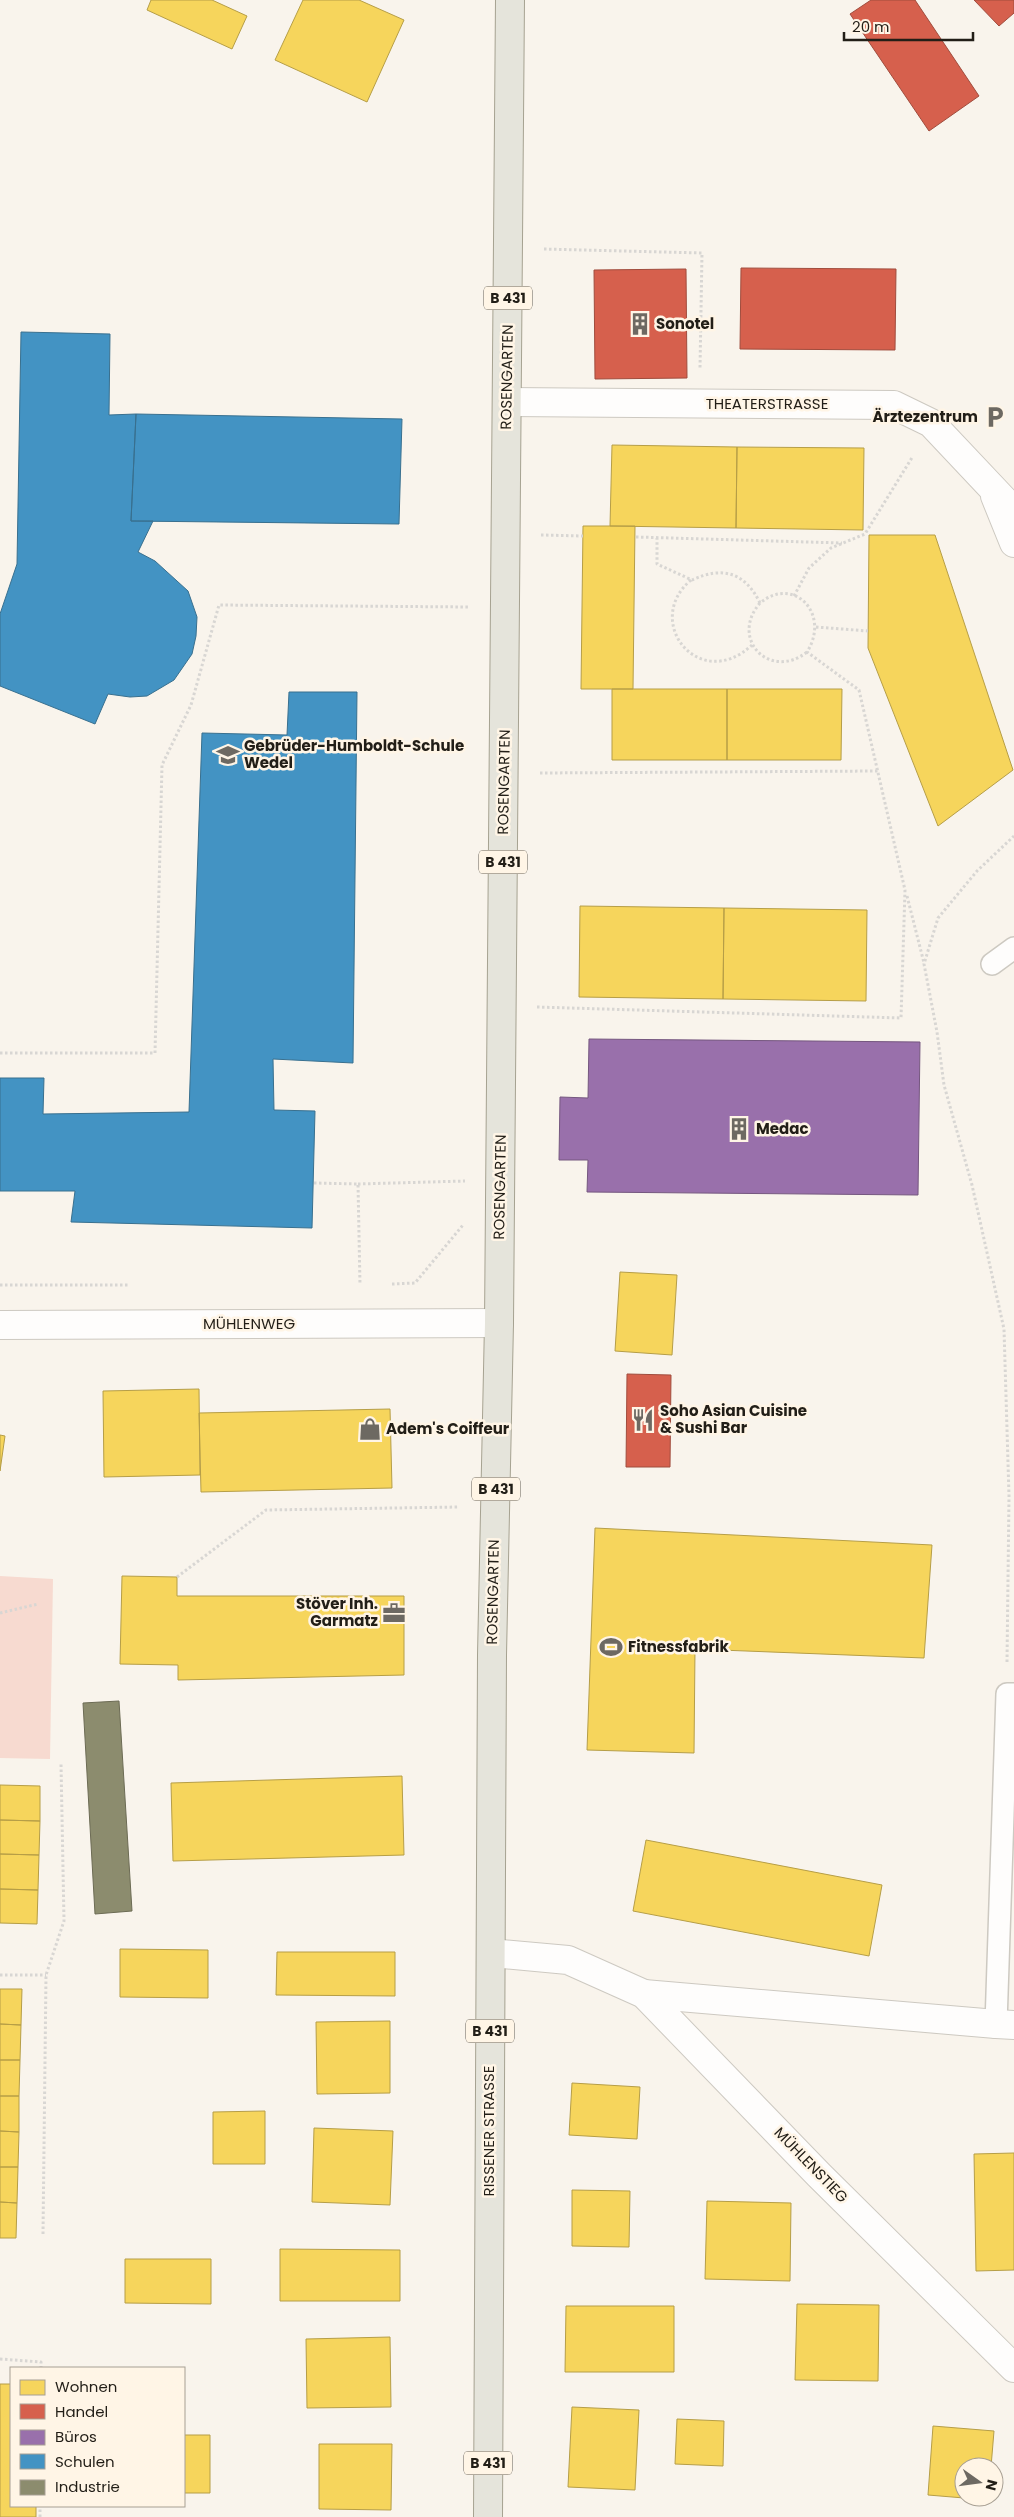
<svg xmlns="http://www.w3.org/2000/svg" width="1014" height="2517" viewBox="0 0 1014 2517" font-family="Poppins,sans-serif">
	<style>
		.green { fill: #f7dad0 }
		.homes { fill: #f6d55c; stroke: #b69e47 }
		.shops { fill: #d6604d; stroke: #a04c3d }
		.offices { fill: #9970ab; stroke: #75577f }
		.schools { fill: #4393c3; stroke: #39708f }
		.industry { fill: #8c8c6e; stroke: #6c6b54 }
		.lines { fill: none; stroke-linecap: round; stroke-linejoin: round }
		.service-casing { stroke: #cdc9c1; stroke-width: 24 }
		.pedestrian-casing { stroke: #cdc9c1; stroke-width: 30 }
		.minor-casing { stroke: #cdc9c1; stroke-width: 30 }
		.primary-casing { stroke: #a6a291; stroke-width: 30 }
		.path { stroke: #d8d6d3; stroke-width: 3; stroke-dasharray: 2.5 2.5; stroke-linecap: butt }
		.service { stroke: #fefdfc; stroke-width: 21 }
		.pedestrian { stroke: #fefdfc; stroke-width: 28 }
		.minor { stroke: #fefdfc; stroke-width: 28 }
		.primary { stroke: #e5e4db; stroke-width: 28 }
		.labels { text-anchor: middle; stroke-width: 5; stroke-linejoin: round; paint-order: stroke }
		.shield { fill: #fff5e6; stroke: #645e55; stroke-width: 1 }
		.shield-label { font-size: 14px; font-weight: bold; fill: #221e17 }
		.poi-label { font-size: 15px; font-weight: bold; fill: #221e17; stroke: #fff5e6; text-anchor: start }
		.street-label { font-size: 15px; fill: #221e17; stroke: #fff5e6 }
	</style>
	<rect width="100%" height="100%" fill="#f9f4ec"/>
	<!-- green -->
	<path class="green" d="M 0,1576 L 53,1579 L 50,1759 L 0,1758 Z"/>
	<!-- homes -->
	<path class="homes" d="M 151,0 L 212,0 L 247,16 L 232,49 L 147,10 Z
		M 303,0 L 359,0 L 404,20 L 367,102 L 275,60 Z
		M 612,445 L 737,447 L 736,528 L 610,526 Z
		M 737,447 L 864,448 L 863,530 L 736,528 Z
		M 583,526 L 635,526 L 633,689 L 581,689 Z
		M 869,535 L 935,535 L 1013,770 L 938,826 L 868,648 Z
		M 612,689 L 727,689 L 727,760 L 612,760 Z
		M 727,689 L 842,689 L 841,760 L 727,760 Z
		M 580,906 L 724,908 L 723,999 L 579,997 Z
		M 724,908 L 867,910 L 866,1001 L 723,999 Z
		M 620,1272 L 677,1275 L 672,1355 L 615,1351 Z
		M 199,1389 L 200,1475 L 104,1477 L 103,1391 Z
		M 390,1409 L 392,1488 L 201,1492 L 199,1413 Z
		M 0,1435 L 5,1436 L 0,1471 Z
		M 595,1528 L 932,1545 L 924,1658 L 695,1649 L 694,1753 L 587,1750 Z
		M 122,1576 L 177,1577 L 177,1596 L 404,1596 L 404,1675 L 178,1680 L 178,1665 L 120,1664 Z
		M 402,1776 L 404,1855 L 173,1861 L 171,1783 Z
		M 0,1785 L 40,1786 L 40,1821 L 0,1820 Z
		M 0,1820 L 40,1821 L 39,1855 L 0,1854 Z
		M 646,1840 L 882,1885 L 869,1956 L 633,1911 Z
		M 0,1854 L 39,1855 L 38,1890 L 0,1889 Z
		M 0,1889 L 38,1890 L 37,1924 L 0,1923 Z
		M 120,1949 L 208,1950 L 208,1998 L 120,1997 Z
		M 277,1952 L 395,1952 L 395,1996 L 276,1995 Z
		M 0,1989 L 22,1989 L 21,2025 L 0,2024 Z
		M 390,2021 L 390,2093 L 317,2094 L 316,2022 Z
		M 0,2024 L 21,2025 L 20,2060 L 0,2060 Z
		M 0,2060 L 20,2060 L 19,2096 L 0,2096 Z
		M 572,2083 L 640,2087 L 637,2139 L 569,2135 Z
		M 0,2096 L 19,2096 L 19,2132 L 0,2131 Z
		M 265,2111 L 265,2164 L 213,2164 L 213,2112 Z
		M 314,2128 L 393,2131 L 390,2205 L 312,2202 Z
		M 0,2131 L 19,2132 L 18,2167 L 0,2167 Z
		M 1014,2153 L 1014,2270 L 976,2271 L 974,2154 Z
		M 0,2167 L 18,2167 L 17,2203 L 0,2202 Z
		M 572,2190 L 630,2191 L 629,2247 L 572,2246 Z
		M 707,2201 L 791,2203 L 790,2281 L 705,2279 Z
		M 0,2202 L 17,2203 L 16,2238 L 0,2238 Z
		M 280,2249 L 400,2250 L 400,2301 L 280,2301 Z
		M 125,2259 L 211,2259 L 211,2304 L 125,2303 Z
		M 797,2304 L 879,2305 L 878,2381 L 795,2380 Z
		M 566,2306 L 674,2306 L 674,2372 L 565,2372 Z
		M 390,2337 L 391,2407 L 307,2408 L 306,2339 Z
		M 0,2384 L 11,2384 L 11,2506 L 36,2506 L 36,2517 L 0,2517 Z
		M 572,2407 L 639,2410 L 635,2490 L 568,2487 Z
		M 677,2419 L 724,2421 L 723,2466 L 675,2464 Z
		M 933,2426 L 994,2431 L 991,2467 L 964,2467 L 964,2497 L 989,2497 L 988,2500 L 928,2495 Z
		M 184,2435 L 210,2435 L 210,2493 L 184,2493 Z
		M 319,2444 L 392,2444 L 391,2510 L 319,2509 Z"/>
	<!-- shops -->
	<path class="shops" d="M 871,0 L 915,0 L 979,96 L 929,131 L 850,14 Z
		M 974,0 L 1014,0 L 1014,13 L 999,26 Z
		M 741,268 L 896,269 L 895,350 L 740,349 Z
		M 686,269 L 687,378 L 595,379 L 594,270 Z
		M 627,1374 L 671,1375 L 670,1467 L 626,1467 Z"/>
	<!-- offices -->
	<path class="offices" d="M 589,1039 L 920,1042 L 918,1195 L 587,1192 L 588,1160 L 559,1160 L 560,1097 L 588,1098 Z"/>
	<!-- schools -->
	<path class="schools" d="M 21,332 L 110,334 L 109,415 L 136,414 L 131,521 L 153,521 L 138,552 L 155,561 L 188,591 L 197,617 L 196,636 L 192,654 L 174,680 L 147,696 L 130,697 L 108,694 L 95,724 L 0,686 L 0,614 L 17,564 Z
		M 136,414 L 402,419 L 399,524 L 131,521 Z
		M 289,692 L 357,692 L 353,1063 L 273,1059 L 274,1110 L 315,1111 L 312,1228 L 71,1222 L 75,1191 L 0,1191 L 0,1078 L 44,1078 L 43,1114 L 189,1112 L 202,733 L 287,735 Z"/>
	<!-- industry -->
	<path class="industry" d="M 119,1701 L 132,1911 L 95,1914 L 83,1703 Z"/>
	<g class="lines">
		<defs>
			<path id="service" d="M 992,964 L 1014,948
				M 996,2024 L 1007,1694 L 1014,1694"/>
			<path id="pedestrian" d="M 644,1994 L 996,2024"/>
			<path id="minor" d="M 507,402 L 894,405 L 931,423 L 1014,511
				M 995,496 L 1014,543
				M 0,1325 L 499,1323
				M 491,1953 L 568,1960 L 644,1994 L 819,2175 L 1014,2368
				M 996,2024 L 1014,2025"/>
			<path id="primary" d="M 488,2517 L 492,1655 L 499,1323 L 510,0"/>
		</defs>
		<!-- service casing -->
		<use href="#service" class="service-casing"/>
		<!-- pedestrian casing -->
		<use href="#pedestrian" class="pedestrian-casing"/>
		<!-- minor casing -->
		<use href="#minor" class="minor-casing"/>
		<!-- primary casing -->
		<use href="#primary" class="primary-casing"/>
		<!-- path -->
		<path class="path" d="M 544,249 L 702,253 L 700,368
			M 541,535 L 583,536
			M 636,537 L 842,543
			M 691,580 C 642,621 699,694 752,645
			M 794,596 L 809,568 L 831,548 L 865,534 L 913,456
			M 760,603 C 729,639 770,681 807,652
			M 816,627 L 868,631
			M 540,773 L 878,771
			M 907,896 L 924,963
			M 537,1007 L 901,1018 L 905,890 L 859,690 L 807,652 C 831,614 794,575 760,603 C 745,572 722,566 692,580 L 657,564 L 657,538
			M 0,1053 L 155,1053 L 162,765 L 191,705 L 219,605 L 469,607
			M 314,1183 L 358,1184 L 360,1285
			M 358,1184 L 465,1181
			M 392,1284 L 415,1283 L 463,1225
			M 0,1285 L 128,1285
			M 177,1577 L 266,1510 L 459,1507
			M 0,1613 L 38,1604
			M 1007,1662 L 1009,1496 L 1004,1329 L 972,1185 L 944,1085 L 937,1032 L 924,964 L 938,918 L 977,871 L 1014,836
			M 0,1975 L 46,1975
			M 43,2234 L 46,1975 L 64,1921 L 61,1764
			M 0,2359 L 41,2362 L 41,2368
			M 40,2517 L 40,2506"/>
		<!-- service -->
		<use href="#service" class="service"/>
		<!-- pedestrian -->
		<use href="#pedestrian" class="pedestrian"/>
		<!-- minor -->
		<use href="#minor" class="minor"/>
		<!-- primary -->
		<use href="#primary" class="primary"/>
	</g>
	<!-- icons -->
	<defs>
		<symbol id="building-bare" viewBox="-9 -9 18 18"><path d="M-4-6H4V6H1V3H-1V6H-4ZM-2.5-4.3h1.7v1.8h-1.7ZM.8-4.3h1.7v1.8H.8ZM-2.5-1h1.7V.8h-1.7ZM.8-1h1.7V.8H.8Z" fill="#6d6962" stroke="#fff5e6" stroke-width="2.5" paint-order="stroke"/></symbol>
		<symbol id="parking-bare" viewBox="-9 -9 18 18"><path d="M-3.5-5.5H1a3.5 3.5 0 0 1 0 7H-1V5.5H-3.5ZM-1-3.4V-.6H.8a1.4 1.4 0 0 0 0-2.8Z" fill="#6d6962" stroke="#fff5e6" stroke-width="2.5" paint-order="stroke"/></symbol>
		<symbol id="school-bare" viewBox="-9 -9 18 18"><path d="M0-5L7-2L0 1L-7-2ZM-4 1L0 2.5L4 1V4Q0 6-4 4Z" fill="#6d6962" stroke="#fff5e6" stroke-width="2.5" paint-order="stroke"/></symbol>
		<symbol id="restaurant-bare" viewBox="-9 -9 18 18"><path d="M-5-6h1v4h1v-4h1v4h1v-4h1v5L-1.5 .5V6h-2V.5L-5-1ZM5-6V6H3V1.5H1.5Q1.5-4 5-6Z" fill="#6d6962" stroke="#fff5e6" stroke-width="2.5" paint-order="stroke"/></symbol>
		<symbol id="shop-bare" viewBox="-9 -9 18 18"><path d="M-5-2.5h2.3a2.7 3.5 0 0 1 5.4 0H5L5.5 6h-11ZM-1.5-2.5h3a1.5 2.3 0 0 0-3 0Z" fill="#6d6962" stroke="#fff5e6" stroke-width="2.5" paint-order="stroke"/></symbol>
		<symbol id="office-bare" viewBox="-9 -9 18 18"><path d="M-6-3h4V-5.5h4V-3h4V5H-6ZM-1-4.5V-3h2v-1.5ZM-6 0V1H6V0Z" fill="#6d6962" stroke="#fff5e6" stroke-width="2.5" paint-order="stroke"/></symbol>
		<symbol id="stadium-bare" viewBox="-9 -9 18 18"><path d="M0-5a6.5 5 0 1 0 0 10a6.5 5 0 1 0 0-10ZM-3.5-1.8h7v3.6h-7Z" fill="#6d6962" stroke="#fff5e6" stroke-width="2.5" paint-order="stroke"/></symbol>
	</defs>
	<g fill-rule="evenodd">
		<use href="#building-bare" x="624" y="308" width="32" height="32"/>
		<use href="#parking-bare" x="979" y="401" width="32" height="32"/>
		<use href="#school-bare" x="212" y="739" width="32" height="32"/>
		<use href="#building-bare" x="723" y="1113" width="32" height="32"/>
		<use href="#restaurant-bare" x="627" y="1404" width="32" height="32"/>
		<use href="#shop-bare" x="354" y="1413" width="32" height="32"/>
		<use href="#office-bare" x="378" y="1597" width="32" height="32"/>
		<use href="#stadium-bare" x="595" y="1631" width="32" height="32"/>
	</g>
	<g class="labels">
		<!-- shield labels -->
		<g class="shield">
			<rect x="484" y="286.5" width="48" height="23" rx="4"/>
			<rect x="479" y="850.5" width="48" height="23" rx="4"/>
			<rect x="472" y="1477.5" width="48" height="23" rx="4"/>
			<rect x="466" y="2019.5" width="48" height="23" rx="4"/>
			<rect x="464" y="2451.5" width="48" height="23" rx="4"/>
		</g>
		<g class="shield-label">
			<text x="508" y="303">B 431</text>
			<text x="503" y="867">B 431</text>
			<text x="496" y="1494">B 431</text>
			<text x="490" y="2036">B 431</text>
			<text x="488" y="2468">B 431</text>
		</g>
		<!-- poi labels -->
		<g class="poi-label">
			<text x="656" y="329">Sonotel</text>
			<text x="978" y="422" text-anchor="end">Ärztezentrum</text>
			<text x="244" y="751">Gebrüder-Humboldt-Schule<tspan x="244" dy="17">Wedel</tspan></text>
			<text x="756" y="1134">Medac</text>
			<text x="660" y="1416">Soho Asian Cuisine<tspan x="660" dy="17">&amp; Sushi Bar</tspan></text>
			<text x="386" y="1434">Adem's Coiffeur</text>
			<text x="378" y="1609" text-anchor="end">Stöver Inh.<tspan x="378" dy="17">Garmatz</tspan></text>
			<text x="628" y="1652">Fitnessfabrik</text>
		</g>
		<!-- street labels -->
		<g class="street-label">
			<text transform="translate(507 377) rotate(-89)" y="5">ROSENGARTEN</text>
			<text x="767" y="409">THEATERSTRASSE</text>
			<text transform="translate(504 782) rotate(-89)" y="5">ROSENGARTEN</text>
			<text transform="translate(500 1187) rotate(-89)" y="5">ROSENGARTEN</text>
			<text x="249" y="1329">MÜHLENWEG</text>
			<text transform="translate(493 1592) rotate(-89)" y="5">ROSENGARTEN</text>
			<text transform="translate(489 2131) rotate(-90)" y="5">RISSENER STRASSE</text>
			<text transform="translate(811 2165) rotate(46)" y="5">MÜHLENSTIEG</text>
		</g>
	</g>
	<!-- legend -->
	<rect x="10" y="2367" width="175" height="140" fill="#fff5e6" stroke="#a79f93"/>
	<rect x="20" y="2380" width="25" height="15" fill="#f6d55c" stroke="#a79f93"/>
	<text x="55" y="2392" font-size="15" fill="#221e17">Wohnen</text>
	<rect x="20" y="2404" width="25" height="15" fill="#d6604d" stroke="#a79f93"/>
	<text x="55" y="2417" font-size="15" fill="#221e17">Handel</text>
	<rect x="20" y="2430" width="25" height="15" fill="#9970ab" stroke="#a79f93"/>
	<text x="55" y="2442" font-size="15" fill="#221e17">Büros</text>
	<rect x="20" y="2454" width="25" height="15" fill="#4393c3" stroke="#a79f93"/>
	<text x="55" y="2467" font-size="15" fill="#221e17">Schulen</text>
	<rect x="20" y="2480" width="25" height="15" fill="#8c8c6e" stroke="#a79f93"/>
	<text x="55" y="2492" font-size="15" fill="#221e17">Industrie</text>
	<!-- north arrow -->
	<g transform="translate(979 2482) rotate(104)"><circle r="24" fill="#fff5e6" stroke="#a79f93"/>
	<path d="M0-4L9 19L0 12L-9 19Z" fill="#6d6962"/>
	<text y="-8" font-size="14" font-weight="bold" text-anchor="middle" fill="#221e17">N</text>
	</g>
	<!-- scale -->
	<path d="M844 32v8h129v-8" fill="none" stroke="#221e17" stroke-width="2.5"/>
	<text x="852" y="32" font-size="15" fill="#221e17" stroke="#fff5e6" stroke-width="4" paint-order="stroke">20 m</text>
</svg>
